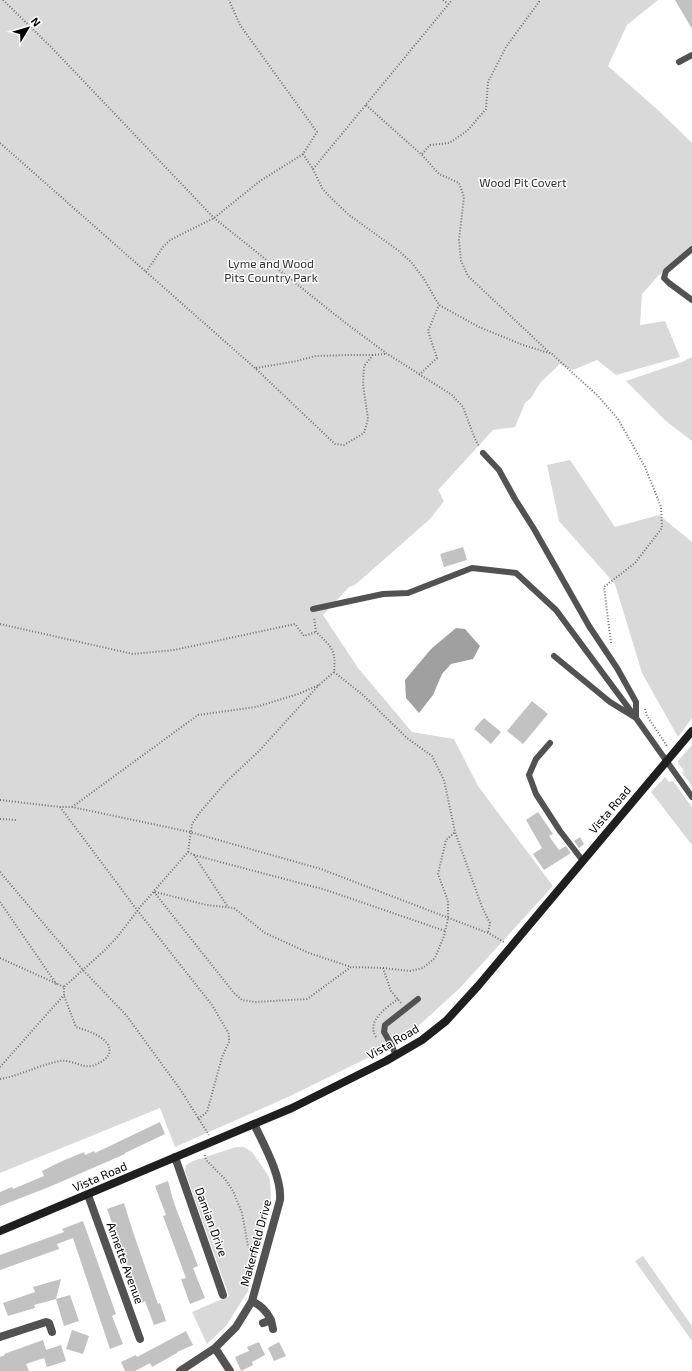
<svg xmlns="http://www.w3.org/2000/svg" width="692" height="1371" viewBox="0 0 692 1371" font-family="'Exo 2',sans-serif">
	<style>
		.green { fill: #d9d9d9 }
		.water { fill: #a0a0a0 }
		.building { fill: #c2c2c2 }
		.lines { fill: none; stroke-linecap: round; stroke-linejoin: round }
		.path { stroke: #747474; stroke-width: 2; stroke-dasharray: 1 2; stroke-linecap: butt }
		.service { stroke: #525252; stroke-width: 6 }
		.minor { stroke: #525252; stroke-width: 8 }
		.secondary { stroke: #1f1f1f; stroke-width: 8 }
		.labels { text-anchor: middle; stroke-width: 3; stroke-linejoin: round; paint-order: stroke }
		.park-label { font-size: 12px; fill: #303030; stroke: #fff }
		.street-label { font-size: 12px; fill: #000; stroke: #fff }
	</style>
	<rect width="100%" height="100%" fill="#fff"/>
	<!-- green -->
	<path class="green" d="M 0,0 L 658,0 L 627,25 L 608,66 L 659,111 L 692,143 L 692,248 L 658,276 L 642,294 L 640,325 L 665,321 L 680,357 L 616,375 L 597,360 L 573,370 L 560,364 L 540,383 L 531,398 L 525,403 L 515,427 L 493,430 L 438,490 L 444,501 L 430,519 L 355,585 L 349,587 L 323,615 L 358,668 L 412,732 L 454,739 L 478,786 L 553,886 L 459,989 L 405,1038 L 392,1046 L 288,1097 L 175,1147 L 160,1108 L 0,1173 Z
		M 692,357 L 692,441 L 666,421 L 626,381 L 682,362 Z
		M 570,460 L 615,527 L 659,515 L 692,542 L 692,718 L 678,737 L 642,673 L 615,584 L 559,521 L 547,465 Z
		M 692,745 L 692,786 L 682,773 L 684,771 L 678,763 L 678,761 Z
		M 665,777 L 669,782 L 673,781 L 692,807 L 692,845 L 651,792 Z
		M 236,1147 L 244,1147 L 252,1152 L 268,1175 L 270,1181 L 271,1198 L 248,1291 L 226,1326 L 207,1344 L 192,1312 L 229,1296 L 185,1171 L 186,1165 L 193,1161 Z
		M 643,1256 L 692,1326 L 692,1341 L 635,1261 Z"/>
	<!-- water -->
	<path class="water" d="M 456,628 L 465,629 L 480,646 L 473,659 L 451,664 L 442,674 L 433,695 L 419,713 L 406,698 L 405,680 L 431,649 Z"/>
	<!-- building -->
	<path class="building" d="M 675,0 L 692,0 L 692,29 Z
		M 463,547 L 467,560 L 444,567 L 440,554 Z
		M 532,701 L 548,714 L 523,744 L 507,731 Z
		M 484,718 L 501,732 L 491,744 L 474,729 Z
		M 538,812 L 553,834 L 549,836 L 559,850 L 566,846 L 571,853 L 544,870 L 533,854 L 542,848 L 526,820 Z
		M 580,837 L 584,844 L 579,848 L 574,841 Z
		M 160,1122 L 165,1134 L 125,1153 L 125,1154 L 49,1187 L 0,1206 L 0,1192 L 12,1187 L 13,1189 L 44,1176 L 42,1171 L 60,1162 L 84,1152 L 85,1155 L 94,1151 L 95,1153 Z
		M 168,1181 L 174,1203 L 198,1266 L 193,1268 L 205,1298 L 190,1304 L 181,1279 L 186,1278 L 163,1216 L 166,1215 L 155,1186 Z
		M 124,1203 L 133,1232 L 158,1304 L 160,1303 L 166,1321 L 154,1325 L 145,1301 L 141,1303 L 107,1209 Z
		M 83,1221 L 116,1314 L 112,1316 L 123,1344 L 110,1349 L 73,1238 L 57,1244 L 59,1249 L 0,1270 L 0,1255 L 64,1232 L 62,1229 Z
		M 61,1279 L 56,1299 L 34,1305 L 35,1308 L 8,1316 L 3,1303 L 35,1292 L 33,1287 Z
		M 70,1295 L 79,1321 L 64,1326 L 56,1299 Z
		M 72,1330 L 89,1336 L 83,1354 L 66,1349 Z
		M 186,1331 L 193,1345 L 177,1352 L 177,1353 L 152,1367 L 150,1363 L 135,1371 L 125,1371 L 121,1362 L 136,1355 L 137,1357 Z
		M 43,1340 L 46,1350 L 61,1345 L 66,1361 L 47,1367 L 44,1358 L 26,1364 L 29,1371 L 0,1371 L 0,1357 L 5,1355 L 4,1354 Z
		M 259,1342 L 265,1355 L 252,1362 L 253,1365 L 241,1371 L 235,1357 L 249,1351 L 247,1347 Z
		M 279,1342 L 286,1356 L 274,1361 L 268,1348 Z"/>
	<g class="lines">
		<!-- path -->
		<path class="path" d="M 3,0 L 51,47 L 214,218 L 343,321 L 386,353 L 452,395 L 463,407 L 475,439 L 479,446
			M 443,0 L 448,4
			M 366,105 L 422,155 L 439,174 L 459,183 L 464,197 L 459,240 L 461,261 L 468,276 L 551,354
			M 0,143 L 255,368 L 335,444 L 344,445 L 364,433 L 368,419 L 363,384 L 364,366 L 373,355 L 385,354
			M 303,154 L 313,169 L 322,188 L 329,196 L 349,215 L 399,251 L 412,263 L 424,279 L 439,305 L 479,327 L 523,345 L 552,354 L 598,396 L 618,419 L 645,467 L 661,507 L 662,528 L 635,563 L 604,587 L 611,643
			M 422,154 L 430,145 L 449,143 L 467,131 L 486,109 L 488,82 L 506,47 L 539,2 L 539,0
			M 313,169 L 452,0
			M 146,272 L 163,247 L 170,240 L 214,218 L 260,181 L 303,154 L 317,132 L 240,25 L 229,0
			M 256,368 L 297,361 L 315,356 L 350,355 L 373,355
			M 419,375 L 437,358 L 428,331 L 439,305
			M 0,624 L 133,654 L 174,650 L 295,624 L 304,636 L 316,632
			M 334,672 L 363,695 L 407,738 L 432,756 L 444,780 L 455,832 L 482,907 L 490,923 L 488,933
			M 645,709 L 647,716 L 667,746
			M 0,800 L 60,807 L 72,807 L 190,832 L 321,869 L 488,933 L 504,942
			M 60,807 L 137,910 L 212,1005 L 229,1034 L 229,1042 L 222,1057 L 207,1112 L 198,1119
			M 72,807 L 198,715 L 256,707 L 298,694 L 319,685 L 334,672 C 336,650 332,647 316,632 L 314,617
			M 0,819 L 17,820
			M 188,852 L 194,855 L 228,907
			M 194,855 L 326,890 L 445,931
			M 0,872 L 83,970 L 126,1015 L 180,1089 L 209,1135
			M 154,892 L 234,993 L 242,1000 L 255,1002 L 307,999 L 351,967 L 383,968 L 391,991 L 401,1003
			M 155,892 L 207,905 L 234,908 L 265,933 L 309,953 L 351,967
			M 0,902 L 57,985
			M 0,958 L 64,987
			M 383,968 L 410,971 L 423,968 L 435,958 L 444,936 L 448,919 L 448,901 L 438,874 L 446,840 L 455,832
			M 376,1037 C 366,1021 386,1008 398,999
			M 0,1067 L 64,995 L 64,987 L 104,951 L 118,936 L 141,906 L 188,852 L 192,824 L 201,811 L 226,782 L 259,751 L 319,685
			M 0,1079 C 19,1076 37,1066 56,1062 C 59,1061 62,1060 65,1061 C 74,1061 83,1068 92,1066 C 105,1062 117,1052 104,1040 C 96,1033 85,1030 76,1027 L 64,996
			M 205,1155 L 206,1160 L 225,1179 L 233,1191 L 242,1213 L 248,1246 L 255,1256"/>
		<!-- service -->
		<path class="service" d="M 679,62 L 692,55
			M 692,249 L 666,271 L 664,278 L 669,283 L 692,300
			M 483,453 L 499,470 L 515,499 L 534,529 L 589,626 L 617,668 L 636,702 L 636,718
			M 313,609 L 383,594 L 408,593 L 472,568 L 516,573 L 556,610 L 636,718
			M 554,656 L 610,702 L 636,718 L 692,797
			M 550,743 L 536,759 L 529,775 L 536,794 L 560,831 L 583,861
			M 396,1056 L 392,1046 L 384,1032 L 385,1025 L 418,999"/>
		<!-- minor -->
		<path class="minor" d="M 175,1157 L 223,1295
			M 88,1195 L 140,1339
			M 252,1301 C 261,1306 266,1310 271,1320
			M 263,1323 L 271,1320 L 273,1329
			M 0,1337 L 46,1322 L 49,1323 L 52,1332
			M 215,1348 L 230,1371
			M 180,1371 L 215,1348 L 236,1327 L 252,1301 L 280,1200 C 282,1177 264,1145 254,1124"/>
		<!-- secondary -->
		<path class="secondary" d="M 0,1231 L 292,1108 L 386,1061 L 422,1040 L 446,1021 L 478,986 L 692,731"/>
	</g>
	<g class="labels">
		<!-- park labels -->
		<g class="park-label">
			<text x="523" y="187">Wood Pit Covert</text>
			<text x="271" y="268">Lyme and Wood<tspan x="271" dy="14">Pits Country Park</tspan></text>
		</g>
		<!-- street labels -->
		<g class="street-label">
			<text transform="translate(610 810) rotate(-50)" y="4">Vista Road</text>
			<text transform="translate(393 1042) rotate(-30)" y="4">Vista Road</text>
			<text transform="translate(100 1177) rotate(-23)" y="4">Vista Road</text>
			<text transform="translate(211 1222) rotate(70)" y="4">Damian Drive</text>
			<text transform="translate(256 1243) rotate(-75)" y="4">Makerfield Drive</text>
			<text transform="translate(125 1263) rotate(70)" y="4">Annette Avenue</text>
		</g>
	</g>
	<!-- north arrow -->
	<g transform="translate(28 28) rotate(52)" stroke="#ffffff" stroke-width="3" paint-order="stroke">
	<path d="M0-3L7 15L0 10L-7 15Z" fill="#000000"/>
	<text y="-6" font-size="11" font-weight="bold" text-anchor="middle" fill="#000000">N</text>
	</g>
</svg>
